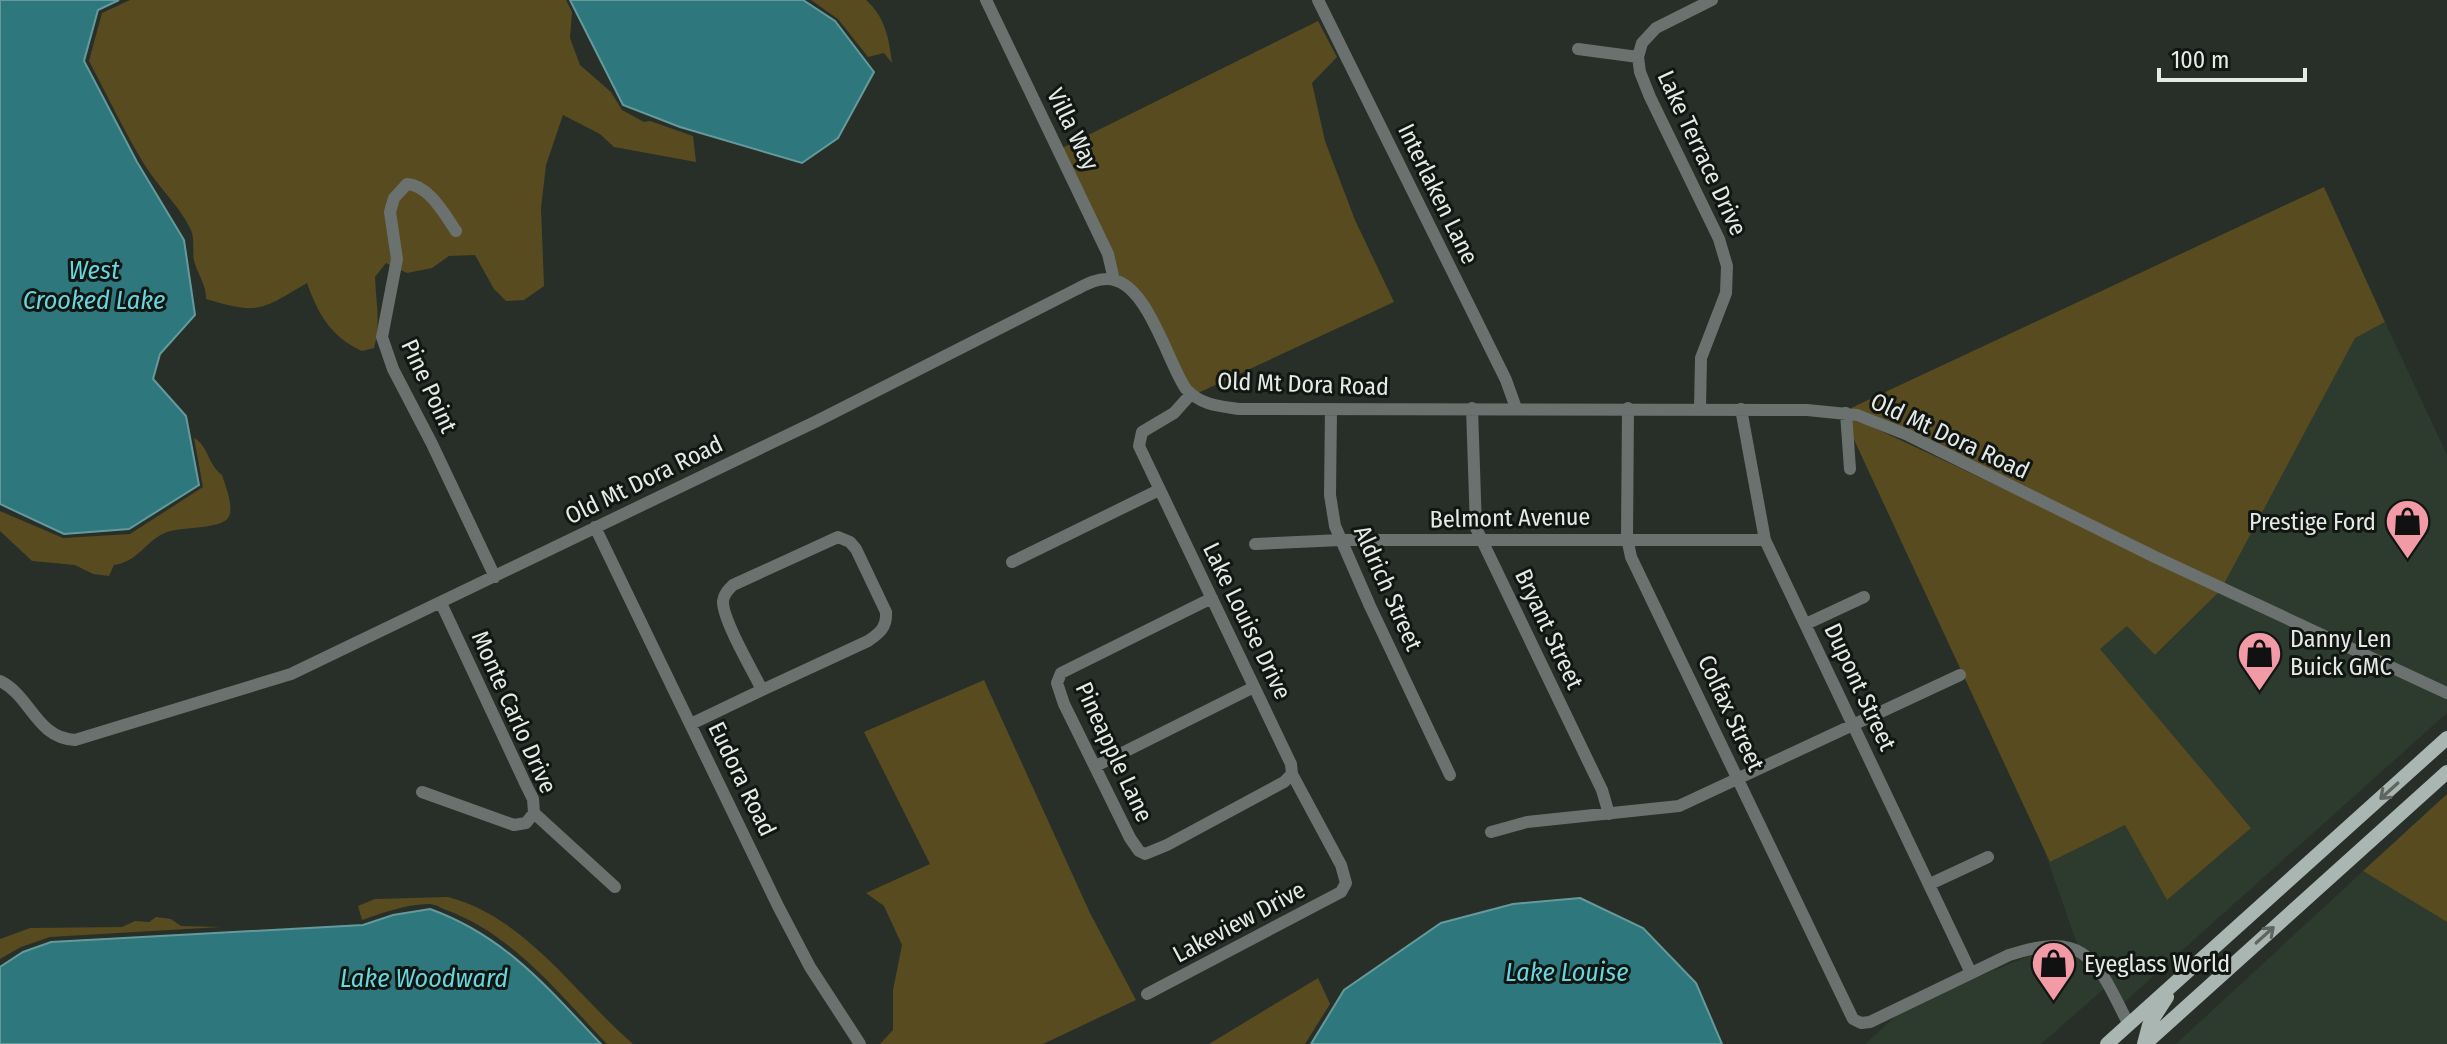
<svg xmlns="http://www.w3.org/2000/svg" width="2447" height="1044" viewBox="0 0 2447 1044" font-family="'Fira Sans Condensed',sans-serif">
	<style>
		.built { fill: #2d3a2e }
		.green { fill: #584b20 }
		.water { fill: #2e777c; stroke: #659a9c; stroke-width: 2 }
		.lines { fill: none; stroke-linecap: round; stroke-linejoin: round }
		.minor { stroke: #6b716f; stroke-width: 12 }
		.major { stroke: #aab6b2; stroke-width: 14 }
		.oneway { stroke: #5e6662 }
		.labels { text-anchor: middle; stroke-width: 6; stroke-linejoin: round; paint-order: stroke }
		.street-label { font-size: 24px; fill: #e5eae6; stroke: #121613 }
		.poi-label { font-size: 24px; fill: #e5eae6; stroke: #121613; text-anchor: start }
		.water-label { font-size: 26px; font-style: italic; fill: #67d6df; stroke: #121613 }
	</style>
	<rect width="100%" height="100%" fill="#272f28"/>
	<!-- built -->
	<path class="built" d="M 2385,322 L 2447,455 L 2447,687 L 2224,584 L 2355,337 Z
		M 2219,592 L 2447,699 L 2447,713 L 2119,1007 L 2106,987 L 2041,1044 L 1865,1044 L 1908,1005 L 2051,947 L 2081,955 L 2043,847 L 2050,862 L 2125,825 L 2251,828 L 2099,649 L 2127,626 L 2156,655 Z
		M 2363,871 L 2447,922 L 2447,1044 L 2176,1044 Z"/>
	<!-- green -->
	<path class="green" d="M 130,0 L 566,0 L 572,12 L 570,38 L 580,65 L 611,92 L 622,110 L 644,122 L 650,121 L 693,136 L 696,162 L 614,147 L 600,134 L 563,115 L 546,165 L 541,208 L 544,286 L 524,300 L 506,301 L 494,289 L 475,255 L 449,256 L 432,268 L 407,273 L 386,263 L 375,277 C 376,302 381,324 374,348 L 362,351 C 331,337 318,314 307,283 C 261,310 259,315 206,299 C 206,284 199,277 195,264 C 191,253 196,239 190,228 C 178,204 158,187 144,164 C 124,131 107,95 89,61 L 102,13 Z
		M 811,0 L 866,0 C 885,17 889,38 892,63 L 884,53 L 868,57 L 838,19 Z
		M 1318,21 L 1337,57 L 1312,83 L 1325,141 L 1355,220 L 1394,302 L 1198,393 L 1190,386 L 1143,295 L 1136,287 L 1117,275 L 1054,152 Z
		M 2324,187 L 2385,322 L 2355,338 L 2224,584 L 1851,408 Z
		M 1844,418 L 1866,424 L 1958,467 L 2219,592 L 2155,655 L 2127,626 L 2100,649 L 2251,828 L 2167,900 L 2125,825 L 2050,862 Z
		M 194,438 C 208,445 208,465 222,475 C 225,485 235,508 228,518 C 220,529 181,527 167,532 C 146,540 138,562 114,565 L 109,576 L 93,574 L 75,565 L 32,561 L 0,531 L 0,511 L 63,538 L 130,534 L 203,487 Z
		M 984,680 L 1090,913 L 1136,1000 L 1043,1044 L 880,1044 L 893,1030 L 893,990 L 902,945 L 884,906 L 866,893 L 930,864 L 864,732 Z
		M 2447,794 L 2447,922 L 2363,871 Z
		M 448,897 C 526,917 575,994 633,1044 L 607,1044 C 560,995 513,934 446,910 C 441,908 435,904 429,904 C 406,904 383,913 362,920 L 358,906 L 375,899 Z
		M 156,917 L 171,919 L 181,926 L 221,927 L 50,937 L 21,947 L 0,959 L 0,939 L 30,928 L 122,927 L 135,921 L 149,922 Z
		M 1318,978 L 1330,1004 L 1305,1044 L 1209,1044 Z"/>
	<!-- water -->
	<path class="water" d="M 0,0 L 119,0 L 98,10 L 84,61 L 137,162 L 184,240 L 195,315 L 160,354 L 153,379 L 186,416 L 199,485 L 129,529 L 64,534 L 0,504 Z
		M 570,0 L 803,0 L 835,21 L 874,72 L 838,138 L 802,163 L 680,127 L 623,105 Z
		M 1580,898 L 1643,928 L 1696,983 L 1722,1044 L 1311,1044 L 1344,990 L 1441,923 L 1513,904 Z
		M 430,909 C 505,936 548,988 601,1044 L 0,1044 L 0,967 L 23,952 L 51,942 L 363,925 L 393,915 Z"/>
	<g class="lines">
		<!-- minor -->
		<path class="minor" d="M 986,0 L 1108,254 L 1114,280
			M 1318,0 L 1506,380 L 1516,408
			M 1578,49 L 1638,57
			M 456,231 C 445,215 429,185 407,184 L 394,198 L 390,212 L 397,259 L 382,337 L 393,369 L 432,444 L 495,577
			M 1472,408 L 1476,528 L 1602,790 L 1609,814
			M 1628,408 L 1627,538 L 1631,557 L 1853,1019 L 1861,1023 L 1870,1022 L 2009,955 C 2088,929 2097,962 2129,1025
			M 1700,408 L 1701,358 L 1726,293 L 1727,266 L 1719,239 L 1650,97 L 1640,72 L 1638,57 L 1642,43 L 1656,28 L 1712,0
			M 1331,409 L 1330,495 L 1335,526 L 1370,606 L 1450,775
			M 1741,409 L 1765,540 L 1971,973
			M 1846,413 L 1850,469
			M 595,527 L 778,906 L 810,967 L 860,1044
			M 838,537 L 850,542 L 856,549 L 886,612 C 887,627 880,633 868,641 L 762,690 C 753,671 722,619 723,601 C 724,594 728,590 733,585 Z
			M 1255,544 L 1341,540 L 1765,540
			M 1012,562 L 1159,490
			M 1212,598 L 1061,673 L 1057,683 L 1064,704 L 1130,838 L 1139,851 L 1145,854 L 1167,845 L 1284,782 L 1292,774
			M 1806,624 L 1864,597
			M 0,681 C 31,696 36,738 75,740 L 291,674 L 817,421 L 1077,289 C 1087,284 1096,279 1107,279 C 1147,279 1167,362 1186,389 C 1201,405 1218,406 1239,409 L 1807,410 L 1857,415 L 1908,435 L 2155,557 L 2447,693
			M 691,724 L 762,690
			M 1096,766 L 1254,687
			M 422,792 L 514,825 L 526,823 L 534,813 L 533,799 L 526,785 L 441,603
			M 534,813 L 615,887
			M 1491,832 L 1527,822 L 1679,806 L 1960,675
			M 1930,884 L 1988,857
			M 1147,994 L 1341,892 L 1346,883 L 1341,865 L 1292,774 L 1291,764 L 1139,446 L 1142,432 L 1174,413 L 1191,394"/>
		<!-- major -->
		<path class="major" d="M 2107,1044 L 2447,738
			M 2144,1044 L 2149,1025 L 2167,997
			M 2145,1044 L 2447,772"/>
	</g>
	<!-- one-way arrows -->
	<defs><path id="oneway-shaft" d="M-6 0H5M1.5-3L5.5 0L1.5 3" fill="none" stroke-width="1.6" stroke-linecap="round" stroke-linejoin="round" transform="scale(2)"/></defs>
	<g class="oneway">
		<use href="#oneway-shaft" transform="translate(2389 791) rotate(138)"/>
		<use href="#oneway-shaft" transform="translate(2265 935) rotate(-42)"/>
	</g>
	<!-- icons -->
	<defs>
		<symbol id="shop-pin" viewBox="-11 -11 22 30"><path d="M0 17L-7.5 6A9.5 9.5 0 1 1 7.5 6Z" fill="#f39aa7" stroke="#121613"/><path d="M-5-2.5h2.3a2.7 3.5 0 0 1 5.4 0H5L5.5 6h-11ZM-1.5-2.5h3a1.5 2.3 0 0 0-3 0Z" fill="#111"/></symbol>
	</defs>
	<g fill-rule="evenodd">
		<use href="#shop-pin" x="2382" y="496" width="51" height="69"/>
		<use href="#shop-pin" x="2234" y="628" width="51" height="69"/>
		<use href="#shop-pin" x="2028" y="938" width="51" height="69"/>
	</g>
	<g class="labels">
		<!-- street labels -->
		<g class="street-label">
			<text transform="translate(1073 129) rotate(64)" y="8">Villa Way</text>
			<text transform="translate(1702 153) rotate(65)" y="8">Lake Terrace Drive</text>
			<text transform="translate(1438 194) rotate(64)" y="8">Interlaken Lane</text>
			<text transform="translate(1303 384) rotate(2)" y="8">Old Mt Dora Road</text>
			<text transform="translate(429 386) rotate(65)" y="8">Pine Point</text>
			<text transform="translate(1950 436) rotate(25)" y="8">Old Mt Dora Road</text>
			<text transform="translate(644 480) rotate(-26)" y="8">Old Mt Dora Road</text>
			<text transform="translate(1510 518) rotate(-1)" y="8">Belmont Avenue</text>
			<text transform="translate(1388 588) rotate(66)" y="8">Aldrich Street</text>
			<text transform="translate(1247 621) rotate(64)" y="8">Lake Louise Drive</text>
			<text transform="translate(1549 629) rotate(65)" y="8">Bryant Street</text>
			<text transform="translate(1860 687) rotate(65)" y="8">Dupont Street</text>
			<text transform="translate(514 712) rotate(66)" y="8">Monte Carlo Drive</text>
			<text transform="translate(1731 713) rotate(65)" y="8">Colfax Street</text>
			<text transform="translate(1114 752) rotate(65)" y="8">Pineapple Lane</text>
			<text transform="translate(742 779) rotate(64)" y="8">Eudora Road</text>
			<text transform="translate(1239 922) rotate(-28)" y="8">Lakeview Drive</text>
		</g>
		<!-- poi labels -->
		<g class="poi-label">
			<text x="2376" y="530" text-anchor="end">Prestige Ford</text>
			<text x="2290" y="647">Danny Len<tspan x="2290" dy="28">Buick GMC</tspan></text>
			<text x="2084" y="972">Eyeglass World</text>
		</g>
		<!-- water labels -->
		<g class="water-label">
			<text x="94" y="279">West<tspan x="94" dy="30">Crooked Lake</tspan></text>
			<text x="1567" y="981">Lake Louise</text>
			<text x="424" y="987">Lake Woodward</text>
		</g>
	</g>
	<!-- scale -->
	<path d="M2159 68v12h146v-12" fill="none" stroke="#e5eae6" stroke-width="4"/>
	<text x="2171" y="68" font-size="24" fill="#e5eae6" stroke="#121613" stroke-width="6" paint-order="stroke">100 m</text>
</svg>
